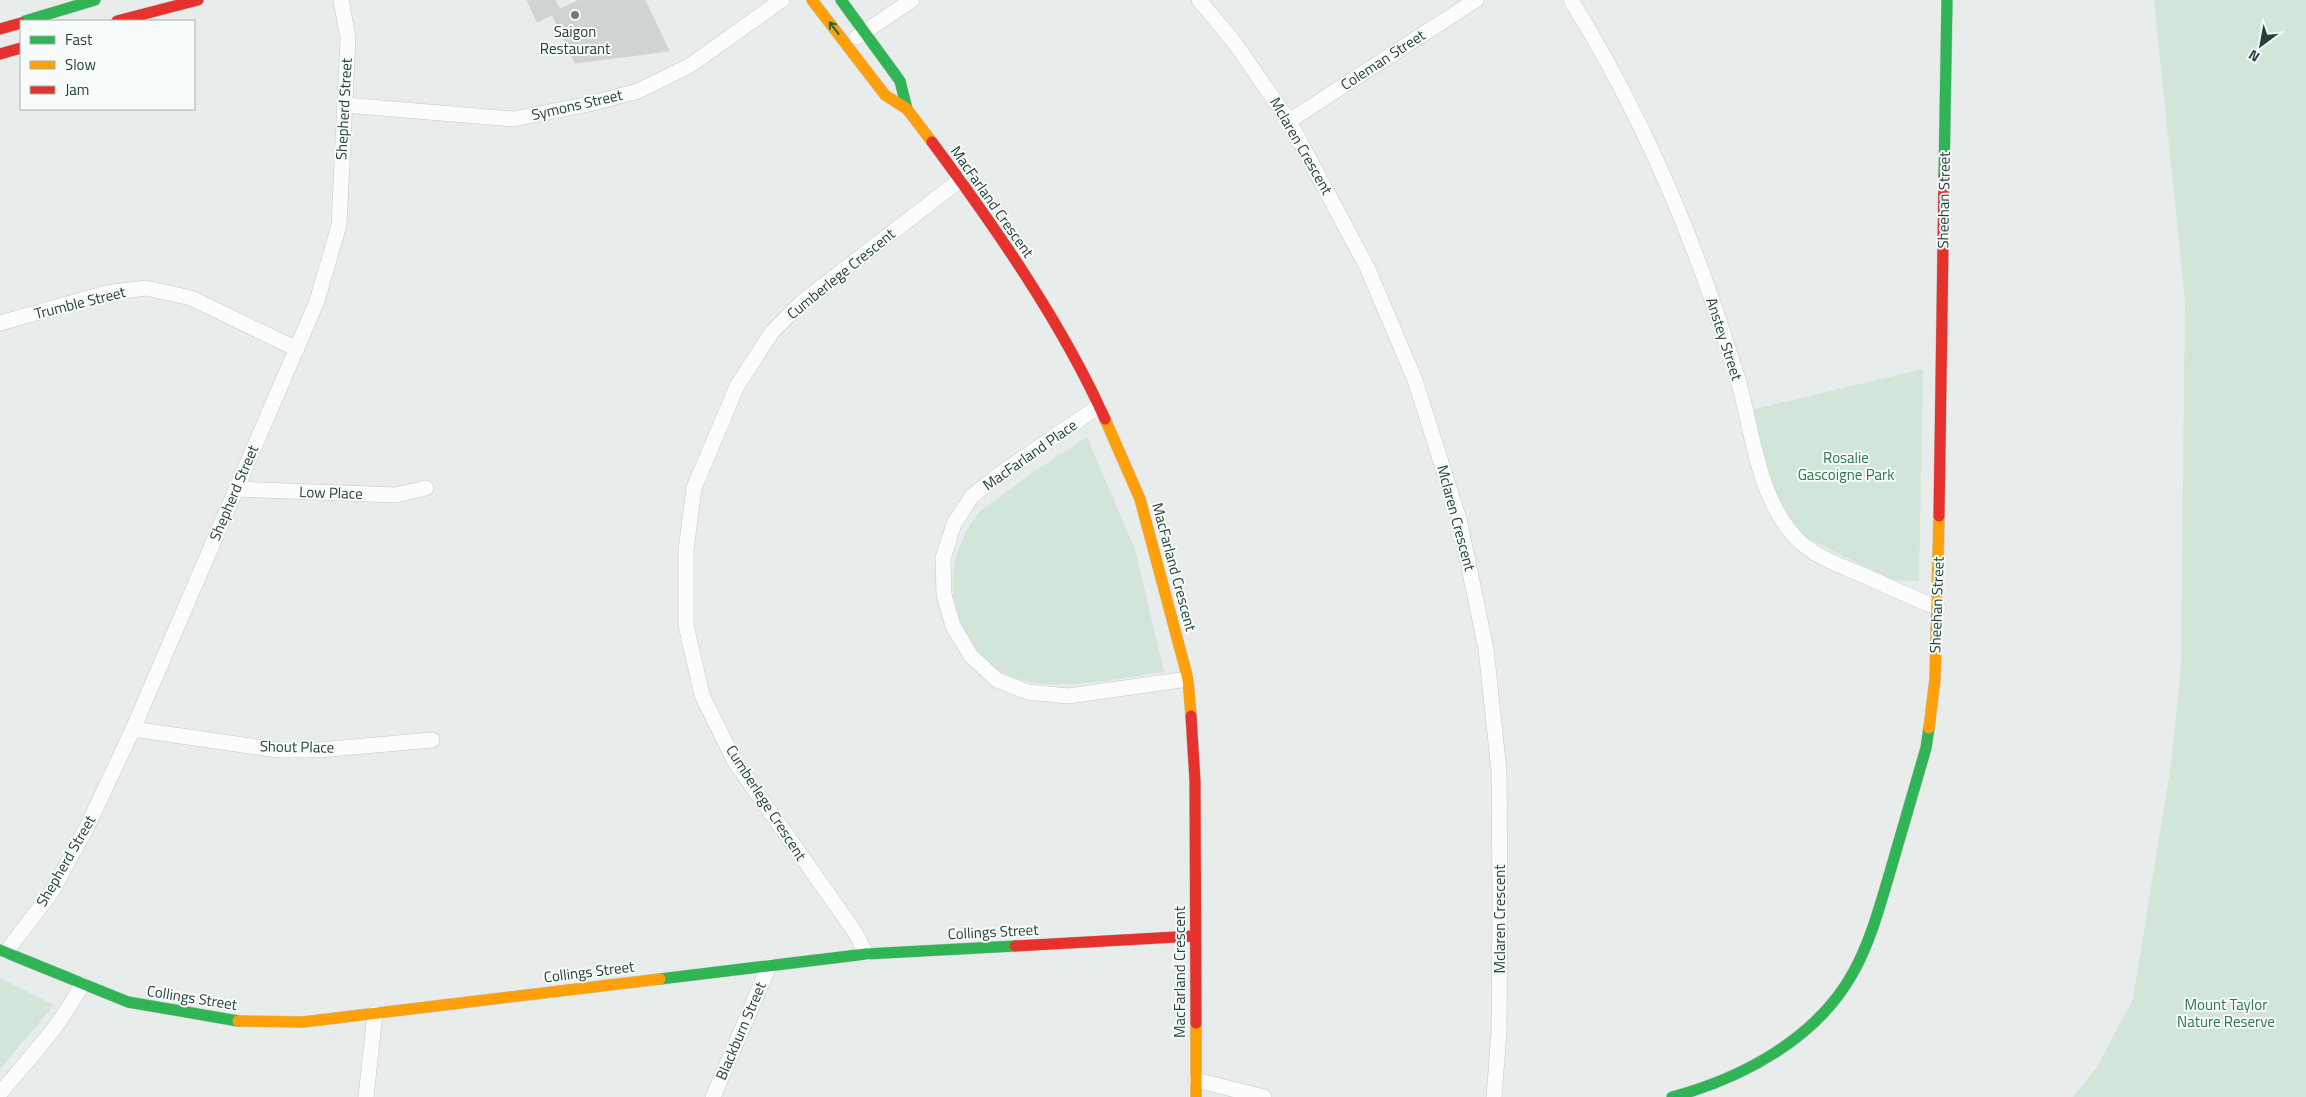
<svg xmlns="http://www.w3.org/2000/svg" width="2306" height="1097" viewBox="0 0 2306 1097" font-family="'Titillium Web',sans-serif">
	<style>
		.green { fill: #d1e6d8 }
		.building { fill: #cfd4d2; stroke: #d1d6d4 }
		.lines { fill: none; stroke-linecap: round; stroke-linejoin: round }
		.street-casing { stroke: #c5cac8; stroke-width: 16 }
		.fast-casing { stroke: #c3cbc8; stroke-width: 12 }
		.slow-casing { stroke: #c3cbc8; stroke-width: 12 }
		.jam-casing { stroke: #c3cbc8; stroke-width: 12 }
		.street { stroke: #fcfcfc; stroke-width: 15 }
		.fast { stroke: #30b455; stroke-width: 11 }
		.slow { stroke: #ff9f0a; stroke-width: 11 }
		.jam { stroke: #e5322d; stroke-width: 11 }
		.oneway { stroke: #286442 }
		.poi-dot { fill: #697e78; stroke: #f7fbf9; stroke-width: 2 }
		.labels { text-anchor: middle; stroke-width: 4; stroke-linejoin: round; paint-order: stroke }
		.poi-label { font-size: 15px; fill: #24423a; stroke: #f7fbf9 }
		.street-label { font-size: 15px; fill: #24423a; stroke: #f7fbf9 }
		.park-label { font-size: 15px; fill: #2d7a4b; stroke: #f7fbf9 }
	</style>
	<rect width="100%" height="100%" fill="#e8edeb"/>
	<!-- green -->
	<path class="green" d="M 2154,0 L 2306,0 L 2306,1097 L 2073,1097 L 2097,1067 L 2133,999 L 2171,764 L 2181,667 L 2185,300 Z
		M 1923,369 L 1919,581 L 1892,580 L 1803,536 L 1779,507 L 1751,410 Z
		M 1087,437 L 1135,549 L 1164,672 C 1083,683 986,713 956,608 C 947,576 957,542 976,516 C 981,509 990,504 997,499 C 1025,476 1057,457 1087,437 Z
		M 0,978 L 54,1005 L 0,1069 Z"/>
	<!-- building -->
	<path class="building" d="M 527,0 L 555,0 L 560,9 L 579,0 L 645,0 L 669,51 L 575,63 L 552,15 L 537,22 Z"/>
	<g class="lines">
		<defs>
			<path id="street" d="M 1199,0 L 1234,42 L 1289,121 L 1367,267 L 1415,380 L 1459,519 L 1486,649 L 1499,771 L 1500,901 L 1499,1032 L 1494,1097
				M 1571,0 C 1626,89 1671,185 1706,283 C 1717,314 1727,345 1737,376 C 1753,430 1756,495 1796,538 C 1814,557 1842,566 1865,576 C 1889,587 1914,598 1938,608
				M 857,37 L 912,0
				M 345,105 L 514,119 L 589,104 L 638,91 L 689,66 L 782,0
				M 1289,121 L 1476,0
				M 0,323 L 106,293 L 146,288 L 191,298 L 297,349
				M 1099,406 L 1007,469 L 972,496 L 954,524 L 943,558 L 944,595 L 953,626 L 971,656 L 997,680 L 1028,692 L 1068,696 L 1188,679
				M 236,489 L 396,495 L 426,488
				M 133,729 L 278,750 L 319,750 L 432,740
				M 6,952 L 51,893 L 87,827 L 133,729 L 317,301 L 339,225 L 348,38 L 341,0
				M 866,954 L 855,932 L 735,762 L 702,695 L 686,625 L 686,550 L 694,488 L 737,386 L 772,332 L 802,302 L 960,180
				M 1196,1080 L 1264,1097
				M 0,1093 C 29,1059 62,1024 82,984
				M 366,1097 L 375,1013
				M 713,1097 L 769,966"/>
			<path id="fast" d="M 841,0 L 900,81 L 907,109
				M 25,21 L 95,0
				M 1944,177 L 1947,0
				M 0,950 L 128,1002 L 238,1021
				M 660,979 L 866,954 L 1015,946
				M 1672,1097 C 1743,1078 1818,1038 1854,971 C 1871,940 1880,905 1890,872 C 1902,830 1914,789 1926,748 L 1929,728"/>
			<path id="slow" d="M 812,0 L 885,95 L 907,109 L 932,142
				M 1105,419 L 1140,499 L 1188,679 L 1191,716
				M 1929,728 L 1935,679 L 1939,516
				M 238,1021 L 303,1022 L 660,979
				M 1196,1023 L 1196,1097"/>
			<path id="jam" d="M 117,21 L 198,0
				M 0,29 L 21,23
				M 0,54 L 21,48
				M 932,142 C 995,227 1062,323 1105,419
				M 1939,516 L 1944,177
				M 1191,716 L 1195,781 L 1196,1023
				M 1015,946 L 1194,936"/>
		</defs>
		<!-- street casing -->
		<use href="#street" class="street-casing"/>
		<!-- fast casing -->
		<use href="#fast" class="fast-casing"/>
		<!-- slow casing -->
		<use href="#slow" class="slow-casing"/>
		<!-- jam casing -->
		<use href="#jam" class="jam-casing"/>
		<!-- street -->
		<use href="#street" class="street"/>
		<!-- fast -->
		<use href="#fast" class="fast"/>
		<!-- slow -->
		<use href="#slow" class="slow"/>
		<!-- jam -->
		<use href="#jam" class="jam"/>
	</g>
	<!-- one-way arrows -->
	<defs><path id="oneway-shaft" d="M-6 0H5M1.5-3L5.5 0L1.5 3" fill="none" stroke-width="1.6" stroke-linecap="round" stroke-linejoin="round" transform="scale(1.25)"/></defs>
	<use class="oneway" href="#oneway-shaft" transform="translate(834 28) rotate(-128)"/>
	<!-- markers -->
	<circle class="poi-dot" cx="575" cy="15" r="5"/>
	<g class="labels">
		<!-- poi labels -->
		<g class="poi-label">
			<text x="575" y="37">Saigon<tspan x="575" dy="17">Restaurant</tspan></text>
		</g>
		<!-- street labels -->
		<g class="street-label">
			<text transform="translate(1383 60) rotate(-33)" y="5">Coleman Street</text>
			<text transform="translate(577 105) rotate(-13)" y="5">Symons Street</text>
			<text transform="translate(344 109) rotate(-87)" y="5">Shepherd Street</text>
			<text transform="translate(1301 146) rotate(60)" y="5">Mclaren Crescent</text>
			<text transform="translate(1944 200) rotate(-89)" y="5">Sheehan Street</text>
			<text transform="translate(992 202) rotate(55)" y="5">MacFarland Crescent</text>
			<text transform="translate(841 274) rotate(-39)" y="5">Cumberlege Crescent</text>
			<text transform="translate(80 303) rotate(-14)" y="5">Trumble Street</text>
			<text transform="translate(1724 339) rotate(72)" y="5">Anstey Street</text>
			<text transform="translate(1030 455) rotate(-35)" y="5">MacFarland Place</text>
			<text transform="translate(234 493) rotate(-67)" y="5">Shepherd Street</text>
			<text transform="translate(331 493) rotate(2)" y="5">Low Place</text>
			<text transform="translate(1456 518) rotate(75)" y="5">Mclaren Crescent</text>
			<text transform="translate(1174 567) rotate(75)" y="5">MacFarland Crescent</text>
			<text transform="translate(1937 605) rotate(-88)" y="5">Sheehan Street</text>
			<text transform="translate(297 747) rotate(1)" y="5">Shout Place</text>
			<text transform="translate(766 803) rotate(57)" y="5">Cumberlege Crescent</text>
			<text transform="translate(66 861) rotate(-60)" y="5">Shepherd Street</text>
			<text transform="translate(1500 919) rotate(-90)" y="5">Mclaren Crescent</text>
			<text transform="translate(993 932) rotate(-3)" y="5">Collings Street</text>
			<text transform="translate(589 972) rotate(-7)" y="5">Collings Street</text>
			<text transform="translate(1180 972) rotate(-90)" y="5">MacFarland Crescent</text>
			<text transform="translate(192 998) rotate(9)" y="5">Collings Street</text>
			<text transform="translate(741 1031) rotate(-67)" y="5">Blackburn Street</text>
		</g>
		<!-- park labels -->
		<g class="park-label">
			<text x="1846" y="463">Rosalie<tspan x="1846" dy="17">Gascoigne Park</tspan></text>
			<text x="2226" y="1010">Mount Taylor<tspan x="2226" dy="17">Nature Reserve</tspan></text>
		</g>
	</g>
	<!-- legend -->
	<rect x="20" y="20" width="175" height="90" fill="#f7fbf9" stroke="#a3b1ad"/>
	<rect x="30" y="36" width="25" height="8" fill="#30b455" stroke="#a3b1ad"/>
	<text x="65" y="45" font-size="15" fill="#24423a">Fast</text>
	<rect x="30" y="61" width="25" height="8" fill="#ff9f0a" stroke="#a3b1ad"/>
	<text x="65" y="70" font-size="15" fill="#24423a">Slow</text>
	<rect x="30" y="86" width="25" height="8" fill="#e5322d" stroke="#a3b1ad"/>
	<text x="65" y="95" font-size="15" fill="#24423a">Jam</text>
	<!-- north arrow -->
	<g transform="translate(2261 45) rotate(212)" stroke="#f7fbf9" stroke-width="4" paint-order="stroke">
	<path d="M0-4L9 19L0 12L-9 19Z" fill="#24423a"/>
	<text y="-8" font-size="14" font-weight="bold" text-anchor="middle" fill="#24423a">N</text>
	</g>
</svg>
